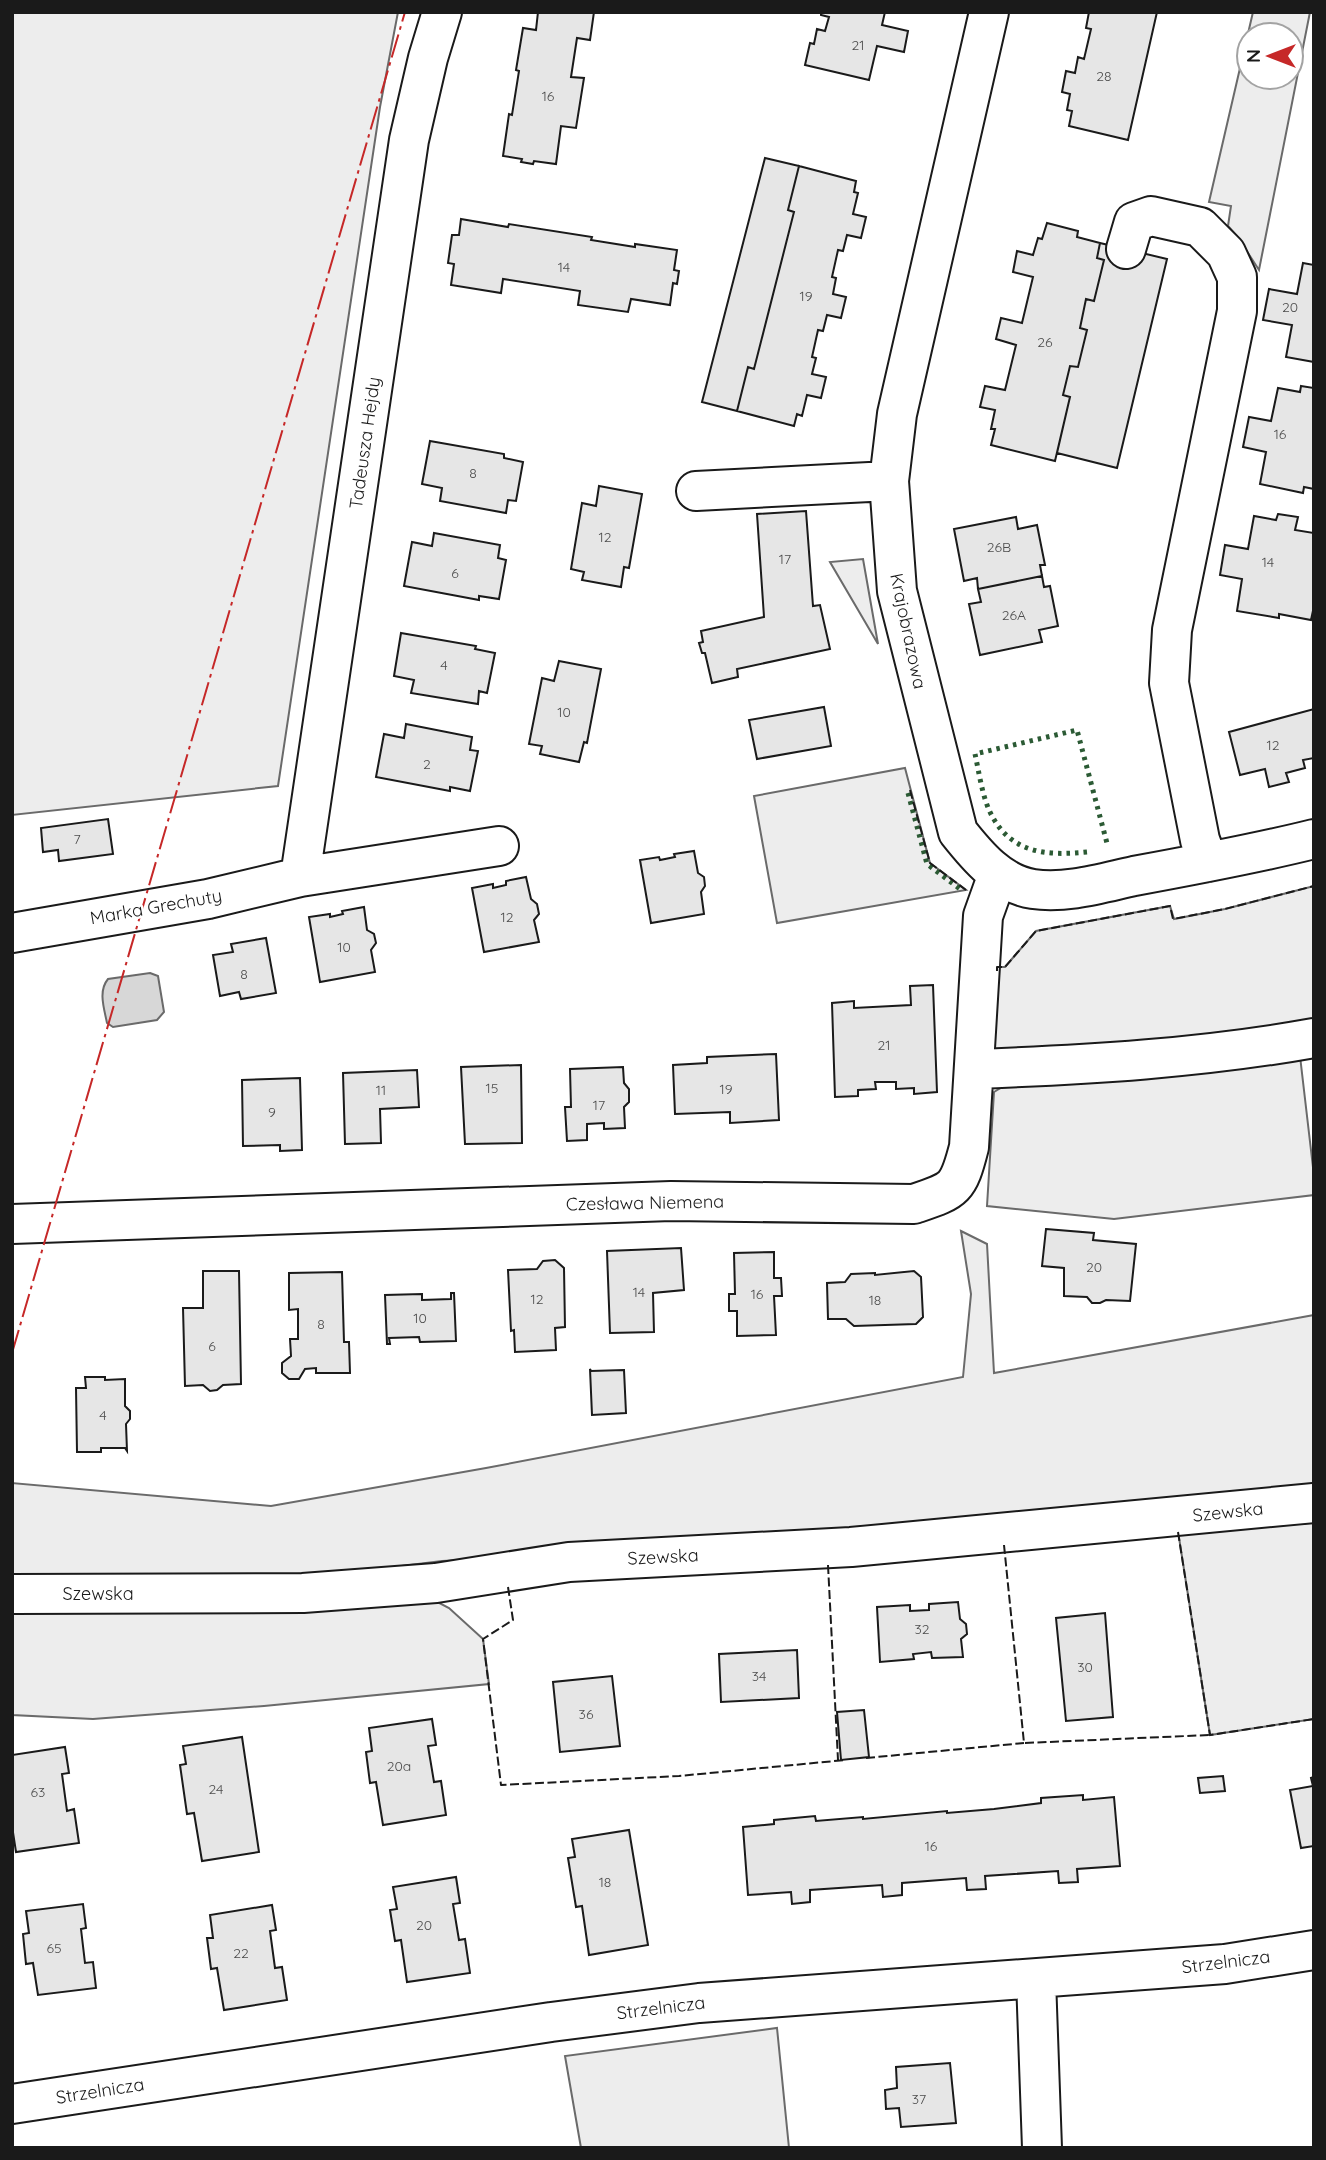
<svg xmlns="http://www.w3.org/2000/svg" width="1326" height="2160" viewBox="0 0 1326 2160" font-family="Quicksand,sans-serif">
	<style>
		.green { fill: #ededed; stroke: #6a6a6a; stroke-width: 2; fill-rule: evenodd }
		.water { fill: #d7d7d7; stroke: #6a6a6a; stroke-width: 2 }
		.building { fill: #e6e6e6; stroke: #1a1a1a; stroke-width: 2 }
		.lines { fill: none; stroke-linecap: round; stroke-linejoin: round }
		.minor-casing { stroke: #1a1a1a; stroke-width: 42 }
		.minor { stroke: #fff; stroke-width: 38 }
		.hedge { stroke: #2b5a34; stroke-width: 5; stroke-dasharray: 3.5 5; stroke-linecap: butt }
		.fence { stroke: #1a1a1a; stroke-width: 2; stroke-dasharray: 9 3.5; stroke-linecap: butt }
		.power { stroke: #c62828; stroke-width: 2; stroke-dasharray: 24 5 3.5 5; stroke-linecap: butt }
		.labels { text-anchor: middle; stroke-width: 5; stroke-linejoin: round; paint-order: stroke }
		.number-label { font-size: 14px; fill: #4d4d4d }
		.street-label { font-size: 18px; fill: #1a1a1a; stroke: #fff }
	</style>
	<rect width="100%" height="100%" fill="#fff"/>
	<!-- green -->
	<path class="green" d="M 12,12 L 398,12 L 380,107 L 278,786 L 12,815 Z
		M 1253,12 L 1310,12 L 1259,270 L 1237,236 L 1228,226 L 1231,206 L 1209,202 ZM 1249,35 L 1291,35 L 1291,77 L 1249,77 Z
		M 863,559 L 878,644 L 830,562 Z
		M 905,768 L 930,863 L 966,890 L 777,923 L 754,796 Z
		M 1314,886 L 1314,1030 L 992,1060 L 997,967 L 1005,967 L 1036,931 L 1170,906 L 1174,919 L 1225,909 Z
		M 1300,1056 L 1314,1176 L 1314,1195 L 1114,1219 L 987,1206 L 994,1092 L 1014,1080 Z
		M 961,1231 L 987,1244 L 994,1373 L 1314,1315 L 1314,1496 L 536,1556 L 442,1561 L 353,1572 L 12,1584 L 12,1483 L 271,1506 L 486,1468 L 963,1377 L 971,1294 Z
		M 1314,1511 L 1314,1719 L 1210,1735 L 1177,1525 Z
		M 426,1596 L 449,1608 L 483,1639 L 489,1684 L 264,1706 L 93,1719 L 12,1715 L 12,1603 Z
		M 777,2028 L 789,2148 L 581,2148 L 565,2056 Z"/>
	<!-- water -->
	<path class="water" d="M 150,973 L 158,976 L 164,1012 L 157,1020 L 113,1027 L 107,1023 C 104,1008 98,991 108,979 Z"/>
	<!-- building -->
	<path class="building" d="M 538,12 L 594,12 L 590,40 L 577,38 L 571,77 L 584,78 L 576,128 L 561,126 L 556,164 L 534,161 L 533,164 L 521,162 L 522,159 L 503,156 L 509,114 L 512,115 L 519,71 L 516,70 L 523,28 L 536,30 Z
		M 821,12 L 885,12 L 882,25 L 908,31 L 904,52 L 877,46 L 869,80 L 805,65 L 810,43 L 814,44 L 817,29 L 825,31 L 829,17 L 821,15 Z
		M 1089,12 L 1157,12 L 1128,140 L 1069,126 L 1072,111 L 1067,110 L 1070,94 L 1062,92 L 1066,71 L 1075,73 L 1078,57 L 1084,59 L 1091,29 L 1086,28 Z
		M 765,158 L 799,166 L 788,210 L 794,212 L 754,369 L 748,367 L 737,411 L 702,402 Z
		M 799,166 L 856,181 L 854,192 L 858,193 L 853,214 L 866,217 L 861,238 L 847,235 L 843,251 L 838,250 L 832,277 L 836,278 L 833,294 L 846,297 L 841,318 L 827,315 L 823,331 L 818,330 L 812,357 L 816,358 L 812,374 L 826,377 L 821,398 L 807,395 L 802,416 L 797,414 L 794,426 L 737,411 L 748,367 L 754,369 L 794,212 L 788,210 Z
		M 461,219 L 508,227 L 509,224 L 592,237 L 591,240 L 635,247 L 635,244 L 677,250 L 674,270 L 679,271 L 677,284 L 673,283 L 670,305 L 631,299 L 628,312 L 578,305 L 580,291 L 503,279 L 501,293 L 451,285 L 454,264 L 448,263 L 452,235 L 459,235 Z
		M 1047,223 L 1078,231 L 1077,237 L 1100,243 L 1097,258 L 1104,260 L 1094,301 L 1086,299 L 1080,328 L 1087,330 L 1078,367 L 1070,366 L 1063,395 L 1070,397 L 1055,461 L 991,445 L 995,429 L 991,429 L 995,410 L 980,407 L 985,386 L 1005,390 L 1016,345 L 996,339 L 1001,318 L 1022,323 L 1033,277 L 1013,272 L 1017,251 L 1033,255 L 1038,238 L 1042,239 Z
		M 1100,243 L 1167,259 L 1117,468 L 1057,453 L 1070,397 L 1063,395 L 1070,366 L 1078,367 L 1087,330 L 1080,328 L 1086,299 L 1094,301 L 1104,260 L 1097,258 Z
		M 1303,263 L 1314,265 L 1314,362 L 1286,357 L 1292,325 L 1263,320 L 1269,289 L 1297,294 Z
		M 1301,386 L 1314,388 L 1314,489 L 1304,487 L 1303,493 L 1260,484 L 1266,452 L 1243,447 L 1249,417 L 1271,421 L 1278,388 L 1300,392 Z
		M 430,441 L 504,454 L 504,458 L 523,462 L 516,501 L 508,500 L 506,513 L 440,501 L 442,488 L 422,484 Z
		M 599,486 L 642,494 L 629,568 L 624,567 L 621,587 L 582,580 L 584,572 L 571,569 L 582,503 L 596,506 Z
		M 806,511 L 813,606 L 820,605 L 830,649 L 737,669 L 738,677 L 712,683 L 705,653 L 702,653 L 699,643 L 703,642 L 701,631 L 764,617 L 757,514 Z
		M 1278,514 L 1298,517 L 1295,530 L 1314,533 L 1314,606 L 1311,620 L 1279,614 L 1279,618 L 1237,611 L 1242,579 L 1220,575 L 1225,545 L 1248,549 L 1254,516 L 1276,520 Z
		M 1016,517 L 1018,529 L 1037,525 L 1045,565 L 1040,565 L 1042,576 L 978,589 L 977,578 L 964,581 L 954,529 Z
		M 434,533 L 500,545 L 498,558 L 506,560 L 499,599 L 479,596 L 479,600 L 404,586 L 412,542 L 432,546 Z
		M 1042,576 L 1044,587 L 1050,586 L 1058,626 L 1039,630 L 1042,642 L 980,655 L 969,604 L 981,602 L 978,589 Z
		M 401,633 L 476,646 L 475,649 L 495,653 L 487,693 L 479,691 L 478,704 L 411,693 L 414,680 L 394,676 Z
		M 559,661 L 601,669 L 587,743 L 584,742 L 579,762 L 540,754 L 542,746 L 529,744 L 542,678 L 554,681 Z
		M 824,707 L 831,746 L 757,759 L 749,720 Z
		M 1314,709 L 1314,758 L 1303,760 L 1305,768 L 1286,773 L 1289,782 L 1269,787 L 1265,769 L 1240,775 L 1229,732 Z
		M 406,724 L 472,737 L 470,750 L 478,751 L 470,791 L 450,787 L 450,791 L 376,777 L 384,734 L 404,738 Z
		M 108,819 L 113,854 L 59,861 L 58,850 L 43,852 L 41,828 Z
		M 694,851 L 698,873 L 704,877 L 705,886 L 701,892 L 704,914 L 651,923 L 640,860 L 659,857 L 660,860 L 675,857 L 674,854 Z
		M 526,877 L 531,899 L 537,904 L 539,914 L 534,920 L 539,942 L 484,952 L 472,888 L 493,884 L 493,888 L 506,885 L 506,881 Z
		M 364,907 L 367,930 L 374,934 L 376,943 L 371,950 L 375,972 L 320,982 L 309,917 L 330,914 L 330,917 L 343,914 L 342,911 Z
		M 266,938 L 276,993 L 241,999 L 239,992 L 220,996 L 213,955 L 233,952 L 231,944 Z
		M 933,985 L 937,1092 L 914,1094 L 914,1088 L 896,1089 L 896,1082 L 875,1082 L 876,1089 L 858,1090 L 858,1096 L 835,1097 L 832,1003 L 854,1001 L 854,1008 L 911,1005 L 910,986 Z
		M 776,1054 L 779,1120 L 730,1123 L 730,1112 L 675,1114 L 673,1065 L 707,1063 L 707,1057 Z
		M 521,1065 L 522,1143 L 465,1144 L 461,1067 Z
		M 623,1067 L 624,1083 L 629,1089 L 629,1102 L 624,1107 L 625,1128 L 604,1129 L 604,1123 L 587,1124 L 587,1140 L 567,1141 L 565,1107 L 571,1107 L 570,1069 Z
		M 417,1070 L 419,1107 L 380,1109 L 381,1143 L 345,1144 L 343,1073 Z
		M 300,1078 L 302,1150 L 280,1151 L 280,1145 L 243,1146 L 242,1080 Z
		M 1046,1229 L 1094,1233 L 1093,1240 L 1136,1244 L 1130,1301 L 1106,1300 L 1100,1303 L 1092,1303 L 1087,1297 L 1064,1296 L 1064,1268 L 1042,1266 Z
		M 681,1248 L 684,1290 L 653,1293 L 654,1332 L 610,1333 L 607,1251 Z
		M 774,1252 L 774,1278 L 781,1278 L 782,1296 L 774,1296 L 776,1335 L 737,1336 L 737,1311 L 729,1311 L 729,1294 L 735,1294 L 734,1253 Z
		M 555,1260 L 564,1268 L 565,1327 L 555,1328 L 556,1350 L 515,1352 L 514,1330 L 511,1331 L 508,1270 L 537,1269 L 543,1261 Z
		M 203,1271 L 239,1271 L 241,1384 L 223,1385 L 217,1390 L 210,1391 L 203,1385 L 185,1386 L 183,1308 L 203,1308 Z
		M 914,1271 L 921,1277 L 923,1317 L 916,1324 L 854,1326 L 846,1319 L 828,1319 L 827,1283 L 845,1282 L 851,1274 L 875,1273 L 875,1275 Z
		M 342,1272 L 344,1342 L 349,1342 L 350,1373 L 316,1373 L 316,1368 L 305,1369 L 299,1379 L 289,1379 L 282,1373 L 282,1363 L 291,1356 L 290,1339 L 298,1339 L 298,1309 L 289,1310 L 289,1273 Z
		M 451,1293 L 454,1293 L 456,1341 L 420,1342 L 419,1337 L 389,1338 L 390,1344 L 387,1344 L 385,1295 L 422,1294 L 422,1300 L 451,1299 Z
		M 590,1369 L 591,1371 L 624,1370 L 626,1413 L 592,1415 Z
		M 85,1377 L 105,1377 L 105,1380 L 125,1379 L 125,1406 L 130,1411 L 130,1419 L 126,1424 L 127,1451 L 125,1448 L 101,1448 L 101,1452 L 77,1452 L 76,1388 L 86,1388 Z
		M 958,1602 L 960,1619 L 966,1624 L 967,1634 L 961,1639 L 963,1657 L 932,1658 L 931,1652 L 913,1654 L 914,1659 L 880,1662 L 877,1607 L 910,1605 L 910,1611 L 929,1610 L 929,1604 Z
		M 1105,1613 L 1113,1717 L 1066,1721 L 1056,1618 Z
		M 797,1650 L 799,1698 L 721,1702 L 719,1654 Z
		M 612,1676 L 620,1746 L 560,1752 L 553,1682 Z
		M 864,1710 L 869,1757 L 841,1760 L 837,1712 Z
		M 432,1719 L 436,1745 L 428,1746 L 434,1782 L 441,1781 L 446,1815 L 383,1825 L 376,1782 L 370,1783 L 366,1752 L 372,1751 L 369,1728 Z
		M 242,1737 L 259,1852 L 202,1861 L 194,1813 L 187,1814 L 180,1765 L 186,1764 L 183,1746 Z
		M 65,1747 L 69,1773 L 62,1774 L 67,1811 L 74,1809 L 79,1843 L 16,1852 L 12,1826 L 12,1755 Z
		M 1223,1776 L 1225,1791 L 1200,1793 L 1198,1778 Z
		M 1314,1777 L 1314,1846 L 1301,1848 L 1290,1790 L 1313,1786 L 1311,1778 Z
		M 1083,1795 L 1083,1800 L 1114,1797 L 1120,1866 L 1077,1869 L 1078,1882 L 1059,1883 L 1058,1871 L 985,1876 L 986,1889 L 967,1890 L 966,1878 L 902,1883 L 902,1895 L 883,1897 L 882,1885 L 810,1890 L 810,1902 L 792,1904 L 791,1892 L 748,1895 L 743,1827 L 774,1824 L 774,1820 L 815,1816 L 816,1821 L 863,1817 L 863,1819 L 947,1811 L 947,1813 L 994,1809 L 1041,1803 L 1041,1798 Z
		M 629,1830 L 648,1945 L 589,1955 L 582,1906 L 576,1907 L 568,1858 L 575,1857 L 572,1839 Z
		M 456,1877 L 460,1903 L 453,1904 L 459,1940 L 465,1939 L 470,1973 L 407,1982 L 401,1940 L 395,1941 L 390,1910 L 397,1909 L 393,1887 Z
		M 83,1904 L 86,1928 L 81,1929 L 85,1963 L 93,1962 L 96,1988 L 38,1995 L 33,1963 L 26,1964 L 23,1934 L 29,1933 L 26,1911 Z
		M 272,1905 L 276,1930 L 270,1931 L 275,1968 L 282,1967 L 287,2000 L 224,2010 L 217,1968 L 211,1969 L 207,1938 L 213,1938 L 210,1915 Z
		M 950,2063 L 956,2123 L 901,2127 L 899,2108 L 886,2109 L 885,2090 L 897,2088 L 896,2067 Z"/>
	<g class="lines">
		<defs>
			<path id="minor" d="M 989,12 L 897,414 L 889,481 L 897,591 L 958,832 C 977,856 1000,884 1033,889 C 1066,894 1102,883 1134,876 C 1194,865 1254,854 1314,839
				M 1126,249 L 1134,222 L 1151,216 L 1200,227 L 1226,253 L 1237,277 L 1237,311 L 1172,630 L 1169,683 L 1200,840 L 1208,862
				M 696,491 L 889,481
				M 300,877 L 409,140 L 428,58 L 442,12
				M 12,933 L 208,899 L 300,877 L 499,846
				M 974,1069 C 1087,1065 1202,1058 1314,1038
				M 12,1224 L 671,1201 L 914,1204 C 955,1190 958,1190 969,1147 L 983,916 L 998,874
				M 12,1594 L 303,1593 L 436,1583 L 569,1562 L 851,1547 L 1314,1503
				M 1036,1979 L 1042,2148
				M 12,2104 L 551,2022 L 699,2003 L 1225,1964 L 1314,1950"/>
		</defs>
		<!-- minor casing -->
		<use href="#minor" class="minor-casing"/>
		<!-- minor -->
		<use href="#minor" class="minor"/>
		<!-- hedge -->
		<path class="hedge" d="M 908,793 L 927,864 L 960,889
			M 1087,852 C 1047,856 1010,854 990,812 C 982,795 979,772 975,754 L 1077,730 L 1108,847"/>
		<!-- fence -->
		<path class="fence" d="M 910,790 L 930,863 L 966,890
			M 997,971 L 997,967 L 1005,967 L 1036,931 L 1170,906 L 1173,919 L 1225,909 L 1314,886
			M 1178,1532 L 1210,1735 L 1314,1719
			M 1004,1545 L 1024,1743 L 1210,1735
			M 828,1565 L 838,1760
			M 508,1587 L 513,1620 L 483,1639 L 501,1785 L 679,1776 L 845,1760
			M 866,1758 L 1024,1743"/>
		<!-- power -->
		<path class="power" d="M 12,1353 L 405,12"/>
	</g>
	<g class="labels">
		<!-- number labels -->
		<g class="number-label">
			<text x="858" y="50">21</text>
			<text x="1104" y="81">28</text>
			<text x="548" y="101">16</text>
			<text x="564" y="272">14</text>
			<text x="806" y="301">19</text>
			<text x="1290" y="312">20</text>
			<text x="1045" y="347">26</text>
			<text x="1280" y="439">16</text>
			<text x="473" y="478">8</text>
			<text x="605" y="542">12</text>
			<text x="999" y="552">26B</text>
			<text x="785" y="564">17</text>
			<text x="1268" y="567">14</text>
			<text x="455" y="578">6</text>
			<text x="1014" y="620">26A</text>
			<text x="444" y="670">4</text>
			<text x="564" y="717">10</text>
			<text x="1273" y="750">12</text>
			<text x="427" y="769">2</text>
			<text x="77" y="844">7</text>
			<text x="507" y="922">12</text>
			<text x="344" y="952">10</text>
			<text x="244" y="979">8</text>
			<text x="884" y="1050">21</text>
			<text x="492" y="1093">15</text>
			<text x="726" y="1094">19</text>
			<text x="381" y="1095">11</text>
			<text x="599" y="1110">17</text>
			<text x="272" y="1117">9</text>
			<text x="1094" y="1272">20</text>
			<text x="639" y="1297">14</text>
			<text x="757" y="1299">16</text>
			<text x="537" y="1304">12</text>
			<text x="875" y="1305">18</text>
			<text x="420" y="1323">10</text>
			<text x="321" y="1329">8</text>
			<text x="212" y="1351">6</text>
			<text x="103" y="1420">4</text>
			<text x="922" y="1634">32</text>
			<text x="1085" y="1672">30</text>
			<text x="759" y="1681">34</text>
			<text x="586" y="1719">36</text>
			<text x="399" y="1771">20a</text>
			<text x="216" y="1794">24</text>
			<text x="38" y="1797">63</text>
			<text x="931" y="1851">16</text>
			<text x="605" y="1887">18</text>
			<text x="424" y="1930">20</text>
			<text x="54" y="1953">65</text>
			<text x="241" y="1958">22</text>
			<text x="919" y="2104">37</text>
		</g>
		<!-- street labels -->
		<g class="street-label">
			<text transform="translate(365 443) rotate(-82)" y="6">Tadeusza Hejdy</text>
			<text transform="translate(908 631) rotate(78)" y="6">Krajobrazowa</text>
			<text transform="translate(156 907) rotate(-10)" y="6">Marka Grechuty</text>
			<text transform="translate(645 1203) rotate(-1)" y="6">Czesława Niemena</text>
			<text transform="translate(1228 1512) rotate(-6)" y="6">Szewska</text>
			<text transform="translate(663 1557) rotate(-3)" y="6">Szewska</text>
			<text x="98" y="1600">Szewska</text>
			<text transform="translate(1226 1962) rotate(-7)" y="6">Strzelnicza</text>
			<text transform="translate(661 2008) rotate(-7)" y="6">Strzelnicza</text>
			<text transform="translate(100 2091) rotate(-9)" y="6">Strzelnicza</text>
		</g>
	</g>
	<!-- border -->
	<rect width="1326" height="2160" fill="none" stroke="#1a1a1a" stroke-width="28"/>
	<!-- north arrow -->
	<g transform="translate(1270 56) rotate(270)"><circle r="33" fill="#ffffff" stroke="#a3a3a3" stroke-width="2"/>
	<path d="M0-5L12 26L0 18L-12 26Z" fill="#c62828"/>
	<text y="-10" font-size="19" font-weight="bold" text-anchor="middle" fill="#1a1a1a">N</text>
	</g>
</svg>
